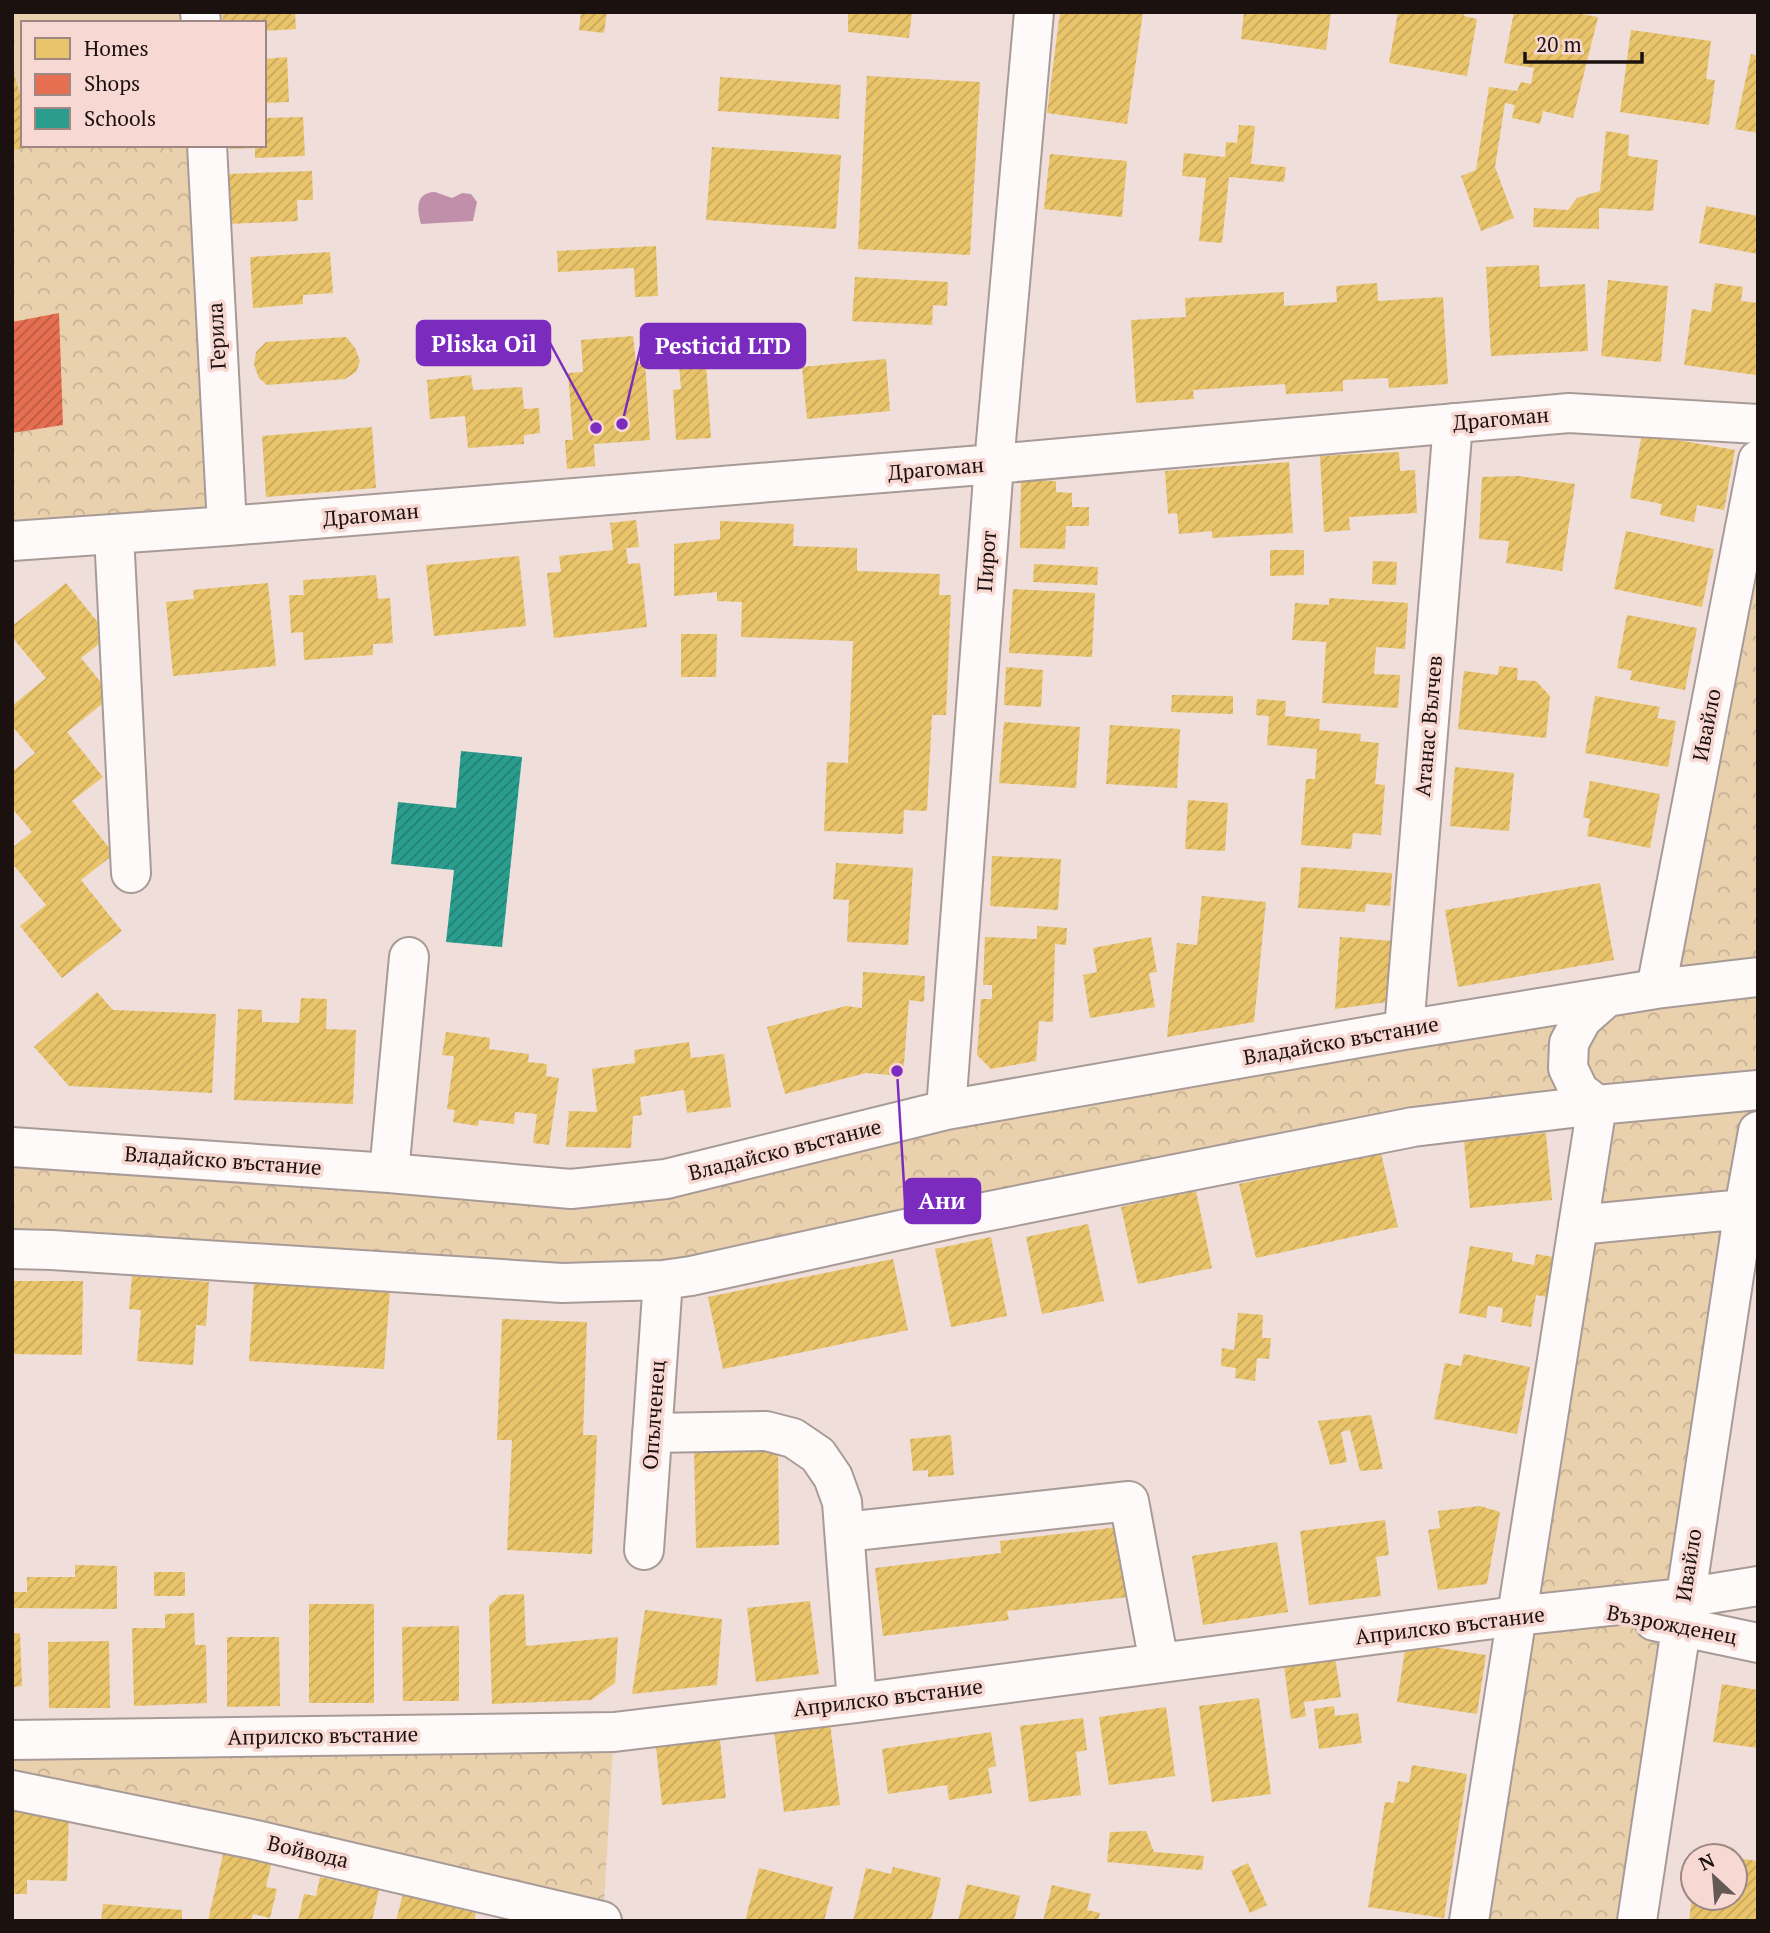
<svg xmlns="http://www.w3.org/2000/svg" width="1770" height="1933" viewBox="0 0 1770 1933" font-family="'PT Serif',serif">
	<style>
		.forest { fill: url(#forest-crowns) }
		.water { fill: #c090ab }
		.homes { fill: url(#homes-hatch) }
		.shops { fill: url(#shops-hatch) }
		.schools { fill: url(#schools-hatch) }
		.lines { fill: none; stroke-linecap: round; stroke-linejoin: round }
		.minor-casing { stroke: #a89b97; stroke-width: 42 }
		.minor { stroke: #fdfaf9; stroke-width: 38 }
		.labels { text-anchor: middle; stroke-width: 7; stroke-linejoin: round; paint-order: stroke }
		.street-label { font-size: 21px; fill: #1b110f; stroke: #f7d8d2 }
		.leader { fill: none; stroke: #7b2cbf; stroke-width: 2.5 }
		.callout-dot { fill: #7b2cbf; stroke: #f7d8d2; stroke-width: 2.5 }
		.callout { fill: #7b2cbf; stroke: #7b2cbf; stroke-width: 2.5 }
		.callout-label { font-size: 23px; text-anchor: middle; font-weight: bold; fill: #fff }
	</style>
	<defs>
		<pattern id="forest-crowns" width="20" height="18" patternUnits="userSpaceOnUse" patternTransform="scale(1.75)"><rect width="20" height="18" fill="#ead1ae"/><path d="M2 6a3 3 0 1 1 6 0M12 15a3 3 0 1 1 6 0" fill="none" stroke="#c8b294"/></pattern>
		<pattern id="homes-hatch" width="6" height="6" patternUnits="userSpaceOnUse" patternTransform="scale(1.75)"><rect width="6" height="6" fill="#e9c46a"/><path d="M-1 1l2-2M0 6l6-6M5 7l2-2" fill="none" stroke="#c7a75b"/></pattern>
		<pattern id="shops-hatch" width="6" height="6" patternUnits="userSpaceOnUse" patternTransform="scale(1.75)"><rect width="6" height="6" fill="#e76f51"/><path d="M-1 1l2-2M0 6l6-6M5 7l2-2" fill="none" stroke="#ba5a42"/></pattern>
		<pattern id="schools-hatch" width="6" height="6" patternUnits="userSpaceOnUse" patternTransform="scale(1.75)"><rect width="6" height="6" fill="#2a9d8f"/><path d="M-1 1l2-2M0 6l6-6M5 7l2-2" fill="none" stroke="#237f73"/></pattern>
	</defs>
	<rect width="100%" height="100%" fill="#efdeda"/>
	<!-- forest -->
	<path class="forest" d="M 12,12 L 200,12 L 201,23 L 23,23 L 23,145 L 207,145 L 227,526 L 12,541 Z
		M 1758,460 L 1758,1131 L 1680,1626 L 1637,1921 L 1469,1921 L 1597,1106 L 691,1276 L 12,1249 L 12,1147 L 571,1189 L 1656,989 Z
		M 614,1732 L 603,1921 L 12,1790 L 12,1740 Z"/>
	<!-- water -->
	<path class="water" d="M 435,192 L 452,198 L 462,193 L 471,194 L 477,202 L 473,221 L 421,224 C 417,209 415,193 435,192 Z"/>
	<!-- homes -->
	<path class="homes" d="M 222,12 L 295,12 L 296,29 L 264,31 L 264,23 L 223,23 Z
		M 581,12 L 607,12 L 604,33 L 579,30 Z
		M 848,12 L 912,12 L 909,38 L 848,32 Z
		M 1060,12 L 1143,12 L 1127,124 L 1047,113 Z
		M 1244,12 L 1331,12 L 1326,50 L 1241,39 Z
		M 1398,12 L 1465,12 L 1464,16 L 1477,19 L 1467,76 L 1389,63 Z
		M 1514,12 L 1570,12 L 1598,17 L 1573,118 L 1543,111 L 1540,124 L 1512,118 L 1515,105 L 1505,103 L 1495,167 L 1514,218 L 1481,231 L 1461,176 L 1476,170 L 1489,87 L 1517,91 L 1521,82 L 1531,84 L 1534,68 L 1504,63 Z
		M 1631,30 L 1711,41 L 1706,79 L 1715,80 L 1709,125 L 1620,112 Z
		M 1751,54 L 1758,56 L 1758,133 L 1735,129 Z
		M 287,57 L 289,102 L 264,103 L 264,59 Z
		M 12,66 L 23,106 L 23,145 L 33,147 L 12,150 Z
		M 867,76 L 980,82 L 970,255 L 858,249 Z
		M 720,77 L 841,85 L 839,119 L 718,111 Z
		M 303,117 L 305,156 L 255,158 L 255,148 L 230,149 L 230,145 L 264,145 L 264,118 Z
		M 1239,125 L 1255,126 L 1251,164 L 1286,167 L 1284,182 L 1229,177 L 1222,243 L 1199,241 L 1206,178 L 1182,176 L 1184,153 L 1225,157 L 1226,142 L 1237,143 Z
		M 1606,131 L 1629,135 L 1628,156 L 1658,160 L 1653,211 L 1599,208 L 1599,229 L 1533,227 L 1534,208 L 1568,210 L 1577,198 L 1600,191 Z
		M 712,147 L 841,155 L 836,229 L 706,220 Z
		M 1050,154 L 1127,161 L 1122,217 L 1044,209 Z
		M 312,171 L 313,200 L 297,200 L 298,221 L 228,224 L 226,174 Z
		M 1706,206 L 1758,216 L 1758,254 L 1699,243 Z
		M 656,246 L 658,296 L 635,297 L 634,268 L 558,272 L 557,251 Z
		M 330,252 L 333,293 L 303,295 L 303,304 L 253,308 L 250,257 Z
		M 1539,265 L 1540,287 L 1585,284 L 1588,351 L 1491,356 L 1486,267 Z
		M 855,277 L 948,282 L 947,306 L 933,305 L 932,325 L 852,321 Z
		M 1608,280 L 1668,286 L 1661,362 L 1601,356 Z
		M 1377,283 L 1378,301 L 1443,297 L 1448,384 L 1389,388 L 1388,378 L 1343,380 L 1343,391 L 1286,394 L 1285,384 L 1193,390 L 1194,399 L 1136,403 L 1131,320 L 1186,317 L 1185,298 L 1284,292 L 1284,306 L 1337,302 L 1336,286 Z
		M 1715,283 L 1743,287 L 1741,301 L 1758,303 L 1756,375 L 1684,365 L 1692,309 L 1711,312 Z
		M 633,336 L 636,363 L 645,363 L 650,440 L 594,444 L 595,466 L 567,469 L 565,440 L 573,440 L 568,373 L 583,372 L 581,340 Z
		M 346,337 L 355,348 L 360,361 L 356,372 L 345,379 L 267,385 L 259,378 L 254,365 L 256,352 L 266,342 Z
		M 720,342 L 722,363 L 706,364 L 711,438 L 676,440 L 673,390 L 681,389 L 679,365 L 690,365 L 688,343 Z
		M 886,359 L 890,411 L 807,419 L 802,367 Z
		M 471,375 L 473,390 L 522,387 L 524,409 L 539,408 L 540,433 L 524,435 L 524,444 L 468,448 L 465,416 L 430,419 L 427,380 Z
		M 372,427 L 376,488 L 266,497 L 262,436 Z
		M 1642,434 L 1735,450 L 1724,510 L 1697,505 L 1694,522 L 1660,515 L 1662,504 L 1630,498 Z
		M 1399,452 L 1400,471 L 1415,470 L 1417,513 L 1349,517 L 1350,530 L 1324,532 L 1320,456 Z
		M 1289,462 L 1293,533 L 1212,538 L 1212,531 L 1179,534 L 1177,513 L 1168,514 L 1165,471 Z
		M 1519,476 L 1575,484 L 1562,571 L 1506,563 L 1509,541 L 1479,539 L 1482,477 Z
		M 1021,480 L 1056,481 L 1056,492 L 1072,493 L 1072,507 L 1089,507 L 1089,526 L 1066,526 L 1065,549 L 1020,548 Z
		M 636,520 L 639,547 L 626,548 L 628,564 L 640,563 L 647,627 L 554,638 L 547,573 L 561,572 L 559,556 L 613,550 L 610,523 Z
		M 720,521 L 794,524 L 793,546 L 857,548 L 857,571 L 940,574 L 939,595 L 951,595 L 946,715 L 932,715 L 927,811 L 904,810 L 903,834 L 824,831 L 827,762 L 848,763 L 853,641 L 741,637 L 742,602 L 717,601 L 717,592 L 674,596 L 674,544 L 720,539 Z
		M 1626,531 L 1714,549 L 1702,607 L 1614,589 Z
		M 1270,550 L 1304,550 L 1304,575 L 1270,576 Z
		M 519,556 L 526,626 L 434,636 L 426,565 Z
		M 1373,561 L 1397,562 L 1396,585 L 1372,584 Z
		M 1034,564 L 1098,567 L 1097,585 L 1033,582 Z
		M 376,575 L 378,599 L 390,598 L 393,643 L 373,644 L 373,655 L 304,660 L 303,632 L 291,633 L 289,595 L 304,595 L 303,580 Z
		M 66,583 L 109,636 L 81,658 L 112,696 L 67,732 L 103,777 L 72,801 L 114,854 L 81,880 L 122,931 L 62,978 L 20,926 L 46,905 L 12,863 L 12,848 L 32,832 L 12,808 L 12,772 L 35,753 L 12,726 L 12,706 L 46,678 L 12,637 L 12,626 Z
		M 268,583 L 276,666 L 173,676 L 166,602 L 194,599 L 193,590 Z
		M 1013,589 L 1095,593 L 1092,657 L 1009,653 Z
		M 1329,598 L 1408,603 L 1405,649 L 1376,647 L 1374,674 L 1400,675 L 1398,708 L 1322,703 L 1326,642 L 1292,640 L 1295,603 L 1329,605 Z
		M 1627,615 L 1697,628 L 1685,690 L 1630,680 L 1632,671 L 1617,668 Z
		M 681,634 L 717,634 L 716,677 L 681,677 Z
		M 1499,666 L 1518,668 L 1517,680 L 1536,681 L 1550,696 L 1546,738 L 1458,729 L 1464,671 L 1498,675 Z
		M 1006,667 L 1043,670 L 1041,707 L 1004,705 Z
		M 1172,695 L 1233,696 L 1233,714 L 1171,712 Z
		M 1595,696 L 1660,707 L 1657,718 L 1676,721 L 1668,767 L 1585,753 Z
		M 1257,699 L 1286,701 L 1285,716 L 1320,719 L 1319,730 L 1361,734 L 1360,741 L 1379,743 L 1375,784 L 1385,785 L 1381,835 L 1353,833 L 1351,849 L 1301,845 L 1306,779 L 1315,779 L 1317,749 L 1267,745 L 1269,716 L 1256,715 Z
		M 1004,722 L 1080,727 L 1076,788 L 999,783 Z
		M 1110,725 L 1180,729 L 1177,788 L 1106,784 Z
		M 1455,767 L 1514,773 L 1509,831 L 1450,826 Z
		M 1590,781 L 1660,794 L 1650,848 L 1587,836 L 1590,819 L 1583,817 Z
		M 1188,800 L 1228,803 L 1225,851 L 1185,849 Z
		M 992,856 L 1061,859 L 1058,910 L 990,906 Z
		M 836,863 L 913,868 L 908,945 L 847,942 L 849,900 L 833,899 Z
		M 1301,867 L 1392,873 L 1390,906 L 1366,904 L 1365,912 L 1298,908 Z
		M 1600,883 L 1614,960 L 1458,987 L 1445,910 Z
		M 1202,896 L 1266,902 L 1254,1022 L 1167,1037 L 1177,943 L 1197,945 Z
		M 1037,926 L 1067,928 L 1066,945 L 1055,944 L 1053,1022 L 1039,1021 L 1036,1061 L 991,1069 L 977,1055 L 981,999 L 992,999 L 992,985 L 983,985 L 985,937 L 1037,939 Z
		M 1151,937 L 1157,972 L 1149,973 L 1155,1007 L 1090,1018 L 1083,975 L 1097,972 L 1093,948 Z
		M 1340,937 L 1393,941 L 1388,1002 L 1335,1009 Z
		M 863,972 L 925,976 L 924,1002 L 909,1000 L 903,1076 L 866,1073 L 785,1094 L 767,1027 L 846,1006 L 862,1008 Z
		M 97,992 L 113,1010 L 216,1014 L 212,1093 L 69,1086 L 34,1047 Z
		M 301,998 L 327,999 L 326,1029 L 356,1030 L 353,1104 L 234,1100 L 238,1009 L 262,1010 L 262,1022 L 299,1023 Z
		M 446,1032 L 490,1038 L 489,1049 L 529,1054 L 528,1062 L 547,1064 L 546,1076 L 559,1078 L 549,1145 L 533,1143 L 537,1114 L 515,1112 L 514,1124 L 479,1120 L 478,1126 L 453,1122 L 455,1110 L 447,1109 L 454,1056 L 442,1055 Z
		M 689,1042 L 691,1058 L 724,1054 L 731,1107 L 687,1113 L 684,1090 L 640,1097 L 642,1115 L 633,1116 L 631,1148 L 566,1147 L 569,1111 L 597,1112 L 592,1069 L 635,1063 L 634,1050 Z
		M 1546,1133 L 1552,1200 L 1470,1208 L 1464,1141 Z
		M 1381,1153 L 1398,1227 L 1256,1258 L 1239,1184 Z
		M 1196,1191 L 1212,1268 L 1138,1284 L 1121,1207 Z
		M 1088,1224 L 1104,1301 L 1042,1314 L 1026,1237 Z
		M 991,1237 L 1007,1316 L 951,1327 L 935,1249 Z
		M 1470,1246 L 1513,1253 L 1512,1261 L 1534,1265 L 1536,1254 L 1559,1258 L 1552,1298 L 1536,1295 L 1531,1327 L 1501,1322 L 1503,1308 L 1488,1306 L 1486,1318 L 1459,1313 Z
		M 893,1259 L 908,1330 L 723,1369 L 708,1297 Z
		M 132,1276 L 209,1282 L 206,1326 L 196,1325 L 193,1365 L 137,1361 L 141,1310 L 129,1309 Z
		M 12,1281 L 83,1281 L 82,1355 L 12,1354 Z
		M 254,1282 L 390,1290 L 384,1369 L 249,1361 Z
		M 1238,1313 L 1263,1315 L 1262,1338 L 1271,1338 L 1269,1359 L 1257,1358 L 1255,1381 L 1235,1378 L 1236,1368 L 1221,1366 L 1222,1348 L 1234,1350 Z
		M 502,1319 L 587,1322 L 583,1435 L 597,1435 L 592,1554 L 507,1550 L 512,1440 L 497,1440 Z
		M 1464,1354 L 1530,1367 L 1517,1434 L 1434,1419 L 1445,1363 L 1461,1366 Z
		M 1371,1415 L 1383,1469 L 1360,1471 L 1350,1430 L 1341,1432 L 1347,1462 L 1330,1465 L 1318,1421 Z
		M 951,1435 L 954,1475 L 928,1477 L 928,1470 L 913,1471 L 910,1439 Z
		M 778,1443 L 779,1545 L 696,1548 L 694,1445 Z
		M 1480,1506 L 1500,1512 L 1487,1584 L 1438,1590 L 1428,1530 L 1440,1528 L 1438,1511 Z
		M 1385,1520 L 1389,1555 L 1376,1557 L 1381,1596 L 1309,1605 L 1300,1531 Z
		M 1119,1527 L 1128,1597 L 1007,1611 L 1009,1620 L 883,1636 L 875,1568 L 1001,1553 L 1000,1541 Z
		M 1277,1542 L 1288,1612 L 1203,1625 L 1192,1556 Z
		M 75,1565 L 117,1566 L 117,1609 L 12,1608 L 12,1592 L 27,1592 L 27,1577 L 75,1577 Z
		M 154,1572 L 185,1572 L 185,1596 L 154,1596 Z
		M 524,1594 L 526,1646 L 618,1637 L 615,1683 L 591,1700 L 492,1704 L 489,1606 L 500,1595 Z
		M 810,1601 L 819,1674 L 756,1682 L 747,1608 Z
		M 309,1604 L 374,1604 L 374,1703 L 309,1703 Z
		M 645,1610 L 722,1619 L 717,1685 L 632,1694 Z
		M 194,1613 L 195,1645 L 206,1645 L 207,1703 L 134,1706 L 132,1628 L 165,1628 L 165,1614 Z
		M 459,1626 L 459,1701 L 403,1701 L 402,1627 Z
		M 20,1633 L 22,1686 L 12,1687 L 12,1634 Z
		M 227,1637 L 279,1637 L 280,1706 L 227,1707 Z
		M 109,1641 L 110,1708 L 49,1708 L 48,1642 Z
		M 1406,1643 L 1486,1655 L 1477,1714 L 1397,1702 Z
		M 1335,1657 L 1341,1697 L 1304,1702 L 1306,1716 L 1291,1719 L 1284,1665 Z
		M 1722,1684 L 1758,1690 L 1758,1748 L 1713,1742 Z
		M 1259,1698 L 1271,1794 L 1212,1802 L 1199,1706 Z
		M 1334,1706 L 1335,1716 L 1358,1713 L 1362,1743 L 1319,1749 L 1314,1709 Z
		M 1166,1707 L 1175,1776 L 1109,1785 L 1099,1717 Z
		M 1083,1718 L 1087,1750 L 1076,1752 L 1081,1795 L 1029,1802 L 1020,1726 Z
		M 830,1723 L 840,1805 L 784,1812 L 774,1730 Z
		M 991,1732 L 996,1766 L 988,1768 L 992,1793 L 949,1800 L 947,1785 L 888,1794 L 882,1749 Z
		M 720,1740 L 726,1798 L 662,1805 L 656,1746 Z
		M 1412,1765 L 1467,1774 L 1444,1918 L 1368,1907 L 1385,1802 L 1394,1803 L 1398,1781 L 1409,1783 Z
		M 12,1812 L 69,1813 L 67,1881 L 27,1880 L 27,1894 L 12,1894 Z
		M 1146,1831 L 1154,1852 L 1204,1856 L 1202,1870 L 1107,1862 L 1110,1832 Z
		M 224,1850 L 272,1861 L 266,1887 L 277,1889 L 270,1918 L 253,1914 L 251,1921 L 208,1921 Z
		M 1735,1858 L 1758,1861 L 1758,1921 L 1689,1921 L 1692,1898 L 1735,1898 Z
		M 1248,1863 L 1267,1905 L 1250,1913 L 1231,1871 Z
		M 893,1867 L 941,1878 L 931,1921 L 853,1921 L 866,1868 L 891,1874 Z
		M 759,1868 L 833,1887 L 824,1921 L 745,1921 Z
		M 320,1877 L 379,1890 L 372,1921 L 298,1921 L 304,1894 L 316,1896 Z
		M 967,1884 L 1020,1896 L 1014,1921 L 958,1921 Z
		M 1052,1885 L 1091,1894 L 1087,1910 L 1100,1913 L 1098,1921 L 1043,1921 Z
		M 403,1894 L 476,1913 L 474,1921 L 396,1921 Z
		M 103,1904 L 182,1910 L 182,1921 L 101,1921 Z"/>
	<!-- shops -->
	<path class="shops" d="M 59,313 L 63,425 L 12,433 L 12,322 Z"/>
	<!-- schools -->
	<path class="schools" d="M 461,751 L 522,757 L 502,947 L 446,942 L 454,870 L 391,864 L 398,802 L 456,808 Z"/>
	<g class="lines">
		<defs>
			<path id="minor" d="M 200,12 L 201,23
				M 207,145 L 227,526
				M 114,534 L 131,873
				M 12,541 L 227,526 L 994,464 L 1569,413 L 1758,424
				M 1656,989 L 1758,460
				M 1404,1030 L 1453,423
				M 946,1110 L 994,464 L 1034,12
				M 12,1147 L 389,1173 L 571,1189 L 666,1179 L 946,1110 L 1404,1030 L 1656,989 L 1758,977
				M 389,1173 L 409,957
				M 1578,1225 L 1744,1209
				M 12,1249 L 52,1250 L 562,1283 L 663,1280 L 691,1276 L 964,1216 L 1413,1127 L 1597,1105 L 1758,1090
				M 652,1433 L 766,1431 L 793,1438 L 818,1455 L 833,1477 L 842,1502 L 857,1703
				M 845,1532 L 1129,1501 L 1159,1663
				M 644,1550 L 663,1280
				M 1654,1621 L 1758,1643
				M 12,1740 L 614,1732 L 857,1703 L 1516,1616 L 1684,1598 L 1758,1586
				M 12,1790 L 256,1840 L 602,1921
				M 1469,1921 L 1597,1105 L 1579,1091 L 1568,1068 L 1569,1043 L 1582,1019 L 1607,997
				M 1637,1921 L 1744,1209 L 1758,1131"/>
		</defs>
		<!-- minor casing -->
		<use href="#minor" class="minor-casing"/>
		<!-- minor -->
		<use href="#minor" class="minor"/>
	</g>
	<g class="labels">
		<!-- street labels -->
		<g class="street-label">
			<text transform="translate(217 336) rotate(-93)" y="7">Герила</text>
			<text transform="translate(1501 419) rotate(-5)" y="7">Драгоман</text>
			<text transform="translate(936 469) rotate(-5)" y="7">Драгоман</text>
			<text transform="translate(371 515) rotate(-5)" y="7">Драгоман</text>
			<text transform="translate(987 561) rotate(-86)" y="7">Пирот</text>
			<text transform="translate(1707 725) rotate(-79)" y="7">Ивайло</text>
			<text transform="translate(1429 726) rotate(-85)" y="7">Атанас Вълчев</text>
			<text transform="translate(1341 1041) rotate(-10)" y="7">Владайско въстание</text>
			<text transform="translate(785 1150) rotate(-14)" y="7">Владайско въстание</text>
			<text transform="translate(223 1161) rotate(4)" y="7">Владайско въстание</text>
			<text transform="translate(654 1415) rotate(-86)" y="7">Опълченец</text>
			<text transform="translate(1689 1565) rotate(-81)" y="7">Ивайло</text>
			<text transform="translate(1672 1625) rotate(11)" y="7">Възрожденец</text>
			<text transform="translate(1450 1626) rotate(-7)" y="7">Априлско въстание</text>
			<text transform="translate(888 1698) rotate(-7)" y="7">Априлско въстание</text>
			<text transform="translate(323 1736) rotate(-1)" y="7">Априлско въстание</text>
			<text transform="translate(308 1852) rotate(13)" y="7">Войвода</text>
		</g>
	</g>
	<!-- callouts -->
	<path class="leader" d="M596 428L550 343M622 424L641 346M897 1071L905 1201"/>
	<g class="callout-dot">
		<circle cx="596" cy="428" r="7"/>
		<circle cx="622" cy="424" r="7"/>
		<circle cx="897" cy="1071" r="7"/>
	</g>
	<g class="callout">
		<rect x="417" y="321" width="133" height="44" rx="7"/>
		<rect x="641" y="324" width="164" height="44" rx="7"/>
		<rect x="905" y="1179" width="75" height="44" rx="7"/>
	</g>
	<g class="callout-label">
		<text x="484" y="352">Pliska Oil</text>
		<text x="723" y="354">Pesticid LTD</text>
		<text x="942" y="1209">Ани</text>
	</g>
	<!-- border -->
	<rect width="1770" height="1933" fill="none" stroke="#1b110f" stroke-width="28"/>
	<!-- legend -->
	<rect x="21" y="21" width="245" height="126" fill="#f7d8d2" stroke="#9f8884" stroke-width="2"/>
	<rect x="35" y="38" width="35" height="21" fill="#e9c46a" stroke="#9f8884" stroke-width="2"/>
	<text x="84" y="56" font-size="21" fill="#1b110f">Homes</text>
	<rect x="35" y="74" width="35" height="21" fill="#e76f51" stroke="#9f8884" stroke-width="2"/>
	<text x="84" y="91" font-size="21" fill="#1b110f">Shops</text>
	<rect x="35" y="108" width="35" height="21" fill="#2a9d8f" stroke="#9f8884" stroke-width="2"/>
	<text x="84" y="126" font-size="21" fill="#1b110f">Schools</text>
	<!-- north arrow -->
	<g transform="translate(1714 1877) rotate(334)"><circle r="33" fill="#f7d8d2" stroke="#9f8884" stroke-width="2"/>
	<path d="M0-5L12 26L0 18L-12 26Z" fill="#655956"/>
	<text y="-10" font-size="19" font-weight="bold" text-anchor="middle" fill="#1b110f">N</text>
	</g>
	<!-- scale -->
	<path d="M1525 52v10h117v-10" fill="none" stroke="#1b110f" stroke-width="3.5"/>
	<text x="1536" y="52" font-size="21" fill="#1b110f" stroke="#f7d8d2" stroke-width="5" paint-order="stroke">20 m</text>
</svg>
